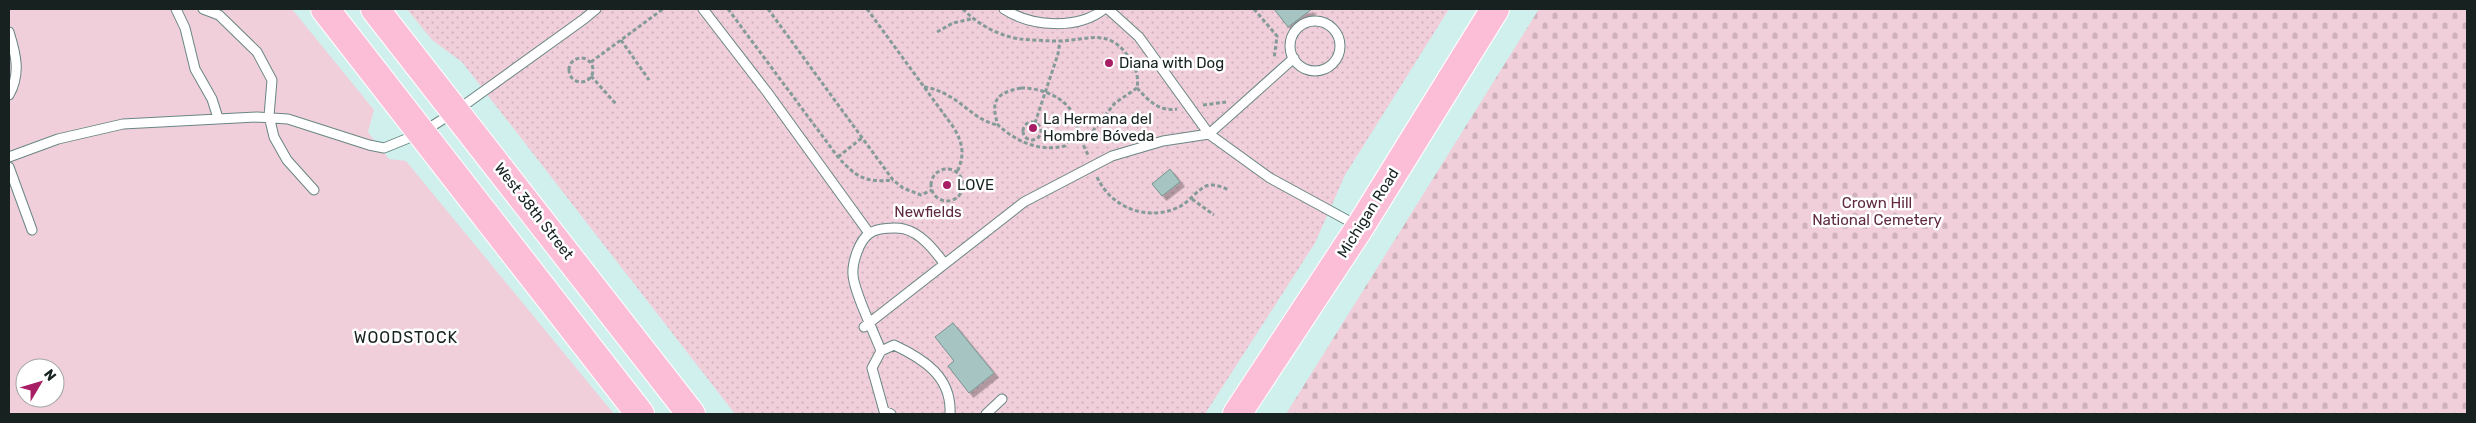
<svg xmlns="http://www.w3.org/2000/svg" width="2476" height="423" viewBox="0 0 2476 423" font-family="Rubik,sans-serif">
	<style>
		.green { fill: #f1cfda; fill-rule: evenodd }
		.cemetery { fill: url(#cemetery-stones) }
		.park { fill: url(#park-dots) }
		.building { fill: #a6c5c2; stroke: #779592; filter: url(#shadow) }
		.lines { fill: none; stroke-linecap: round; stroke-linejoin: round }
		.service-casing { stroke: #698684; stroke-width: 11 }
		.primary-casing { stroke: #fff; stroke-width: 30 }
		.path { stroke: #849b99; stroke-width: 3; stroke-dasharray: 4 2.5; stroke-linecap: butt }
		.service { stroke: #fff; stroke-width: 9 }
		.primary { stroke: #fcbdd6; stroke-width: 28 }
		.poi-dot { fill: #a71e64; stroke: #fff; stroke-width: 2 }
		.labels { text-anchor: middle; stroke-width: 5; stroke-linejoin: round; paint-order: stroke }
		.poi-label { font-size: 15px; fill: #162120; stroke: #fff; text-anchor: start }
		.park-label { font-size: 15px; fill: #5f2a40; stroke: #fff }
		.street-label { font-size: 15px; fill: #162120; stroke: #fff }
		.neighbourhood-label { font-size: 16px; letter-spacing: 1px; fill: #162120; stroke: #fff }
	</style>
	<defs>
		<pattern id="cemetery-stones" width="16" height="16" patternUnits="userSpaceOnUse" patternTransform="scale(1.25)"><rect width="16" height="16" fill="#f1cfda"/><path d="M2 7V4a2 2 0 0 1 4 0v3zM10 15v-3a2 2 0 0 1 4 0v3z" fill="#ceb1bb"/></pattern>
		<pattern id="park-dots" width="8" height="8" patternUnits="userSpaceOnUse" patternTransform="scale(1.25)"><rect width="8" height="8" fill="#f1cfda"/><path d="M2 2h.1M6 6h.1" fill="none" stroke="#ceb1bb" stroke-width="1.8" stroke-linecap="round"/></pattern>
		<filter id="shadow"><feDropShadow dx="4.5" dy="4.5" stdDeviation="0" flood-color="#0004"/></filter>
	</defs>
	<rect width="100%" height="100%" fill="#d0f0ed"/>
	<!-- green -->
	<path class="green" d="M 9,9 L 292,9 L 374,110 L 368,132 L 389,159 L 406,161 L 614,414 L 9,414 ZM 25,368 L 55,368 L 55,398 L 25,398 Z"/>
	<!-- cemetery -->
	<path class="cemetery" d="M 1539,9 L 2467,9 L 2467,414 L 1286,414 Z"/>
	<!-- park -->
	<path class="park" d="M 407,9 L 1449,9 L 1345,175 L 1315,243 L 1205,414 L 735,414 L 462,62 L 432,40 Z"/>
	<!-- building -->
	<path class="building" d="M 1274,9 L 1312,9 L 1288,27 Z
		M 1170,169 L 1180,182 L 1162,196 L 1152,184 Z
		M 953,323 L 994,373 L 969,393 L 948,366 L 954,361 L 935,337 Z"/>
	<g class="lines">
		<defs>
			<path id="service" d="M 176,9 L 185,28 L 195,69 L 212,99 L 218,118
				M 203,9 L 219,15 L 257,52 L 272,80 L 269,116 L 274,137 L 287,160 L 314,190
				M 703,9 L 767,92 L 869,233
				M 1004,9 C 1031,27 1078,30 1104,9
				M 1108,9 L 1139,37 L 1209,134 L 1270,178 L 1358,226
				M1290 46a25 25 0 1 1 50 0a25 25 0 1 1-50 0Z
				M 9,32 C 16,54 21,74 9,95
				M 9,157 L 58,139 L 123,124 L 257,117 L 288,119 L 369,145 L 384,148 L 421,133 L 456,111 L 584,19 L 596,9
				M 9,167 L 32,230
				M 864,327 L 1024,202 L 1112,156 L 1163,141 L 1209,134 L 1294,58
				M 881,351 C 874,332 854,292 853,275 C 852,263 859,240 870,233 C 877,228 896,227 904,229 C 921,233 934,250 944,263
				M 891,414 L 884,411 L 872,368 L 881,351 L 894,345 C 924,359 952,377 950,414
				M 986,414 L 1002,399"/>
			<path id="primary" d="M 325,9 L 640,414
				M 375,9 L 691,414
				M 1237,414 L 1360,227 L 1495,9"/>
		</defs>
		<!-- service casing -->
		<use href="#service" class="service-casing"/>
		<!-- primary casing -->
		<use href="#primary" class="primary-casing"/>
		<!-- path -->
		<path class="path" d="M 728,9 L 838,157 C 856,177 865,183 893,180
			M 768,9 L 893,180 L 903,188 L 921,195 L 932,190
			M 867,9 L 954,128 C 963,144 965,155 957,172
			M 963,9 C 977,24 999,36 1020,39 C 1032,40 1046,41 1059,41 C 1090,40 1109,27 1130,59 C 1136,68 1139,78 1137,88 L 1115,103 L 1092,132 L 1082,142
			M 1254,9 L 1277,36 L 1274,59
			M 937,32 L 953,23 L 971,19
			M 621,40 L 649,80
			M569 70a12 12 0 1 1 24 0a12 12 0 1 1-24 0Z
			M 591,62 L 663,9
			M 591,76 L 616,104
			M 924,87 C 958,92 972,121 998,125
			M 1021,88 C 1047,88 1076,102 1078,130 L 1065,146 C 1039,152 1017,142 998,125 C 990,101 996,93 1021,88 Z
			M 1137,88 C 1148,100 1159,112 1177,109
			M 1203,105 L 1226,102
			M1023 131a9 9 0 1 1 18 0a9 9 0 1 1-18 0Z
			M 1035,123 L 1058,54 L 1060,41
			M 1073,139 L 1082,142 L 1088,155
			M 838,157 L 863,137
			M931 185a16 16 0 1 1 32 0a16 16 0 1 1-32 0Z
			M 1097,177 C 1111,208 1148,222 1179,207 C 1189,202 1196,191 1206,186 C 1214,183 1222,187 1229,190
			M 1192,199 L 1214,215"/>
		<!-- service -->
		<use href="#service" class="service"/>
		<!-- primary -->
		<use href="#primary" class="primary"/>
	</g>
	<!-- markers -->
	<g class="poi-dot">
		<circle cx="1109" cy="63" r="5"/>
		<circle cx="1033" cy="128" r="5"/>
		<circle cx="947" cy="185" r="5"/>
	</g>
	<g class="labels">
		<!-- poi labels -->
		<g class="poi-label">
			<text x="1119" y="68">Diana with Dog</text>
			<text x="1043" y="124">La Hermana del<tspan x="1043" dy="17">Hombre Bóveda</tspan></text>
			<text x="957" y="190">LOVE</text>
		</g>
		<!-- park labels -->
		<g class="park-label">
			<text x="1877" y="208">Crown Hill<tspan x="1877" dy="17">National Cemetery</tspan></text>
			<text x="928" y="217">Newfields</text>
		</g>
		<!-- street labels -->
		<g class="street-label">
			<text transform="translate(534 211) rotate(52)" y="5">West 38th Street</text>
			<text transform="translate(1368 213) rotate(-58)" y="5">Michigan Road</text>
		</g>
		<!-- neighbourhood labels -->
		<g class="neighbourhood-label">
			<text x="406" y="343">WOODSTOCK</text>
		</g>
	</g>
	<!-- border -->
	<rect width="2476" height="423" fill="none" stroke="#162120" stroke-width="20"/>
	<!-- north arrow -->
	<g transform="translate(40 383) rotate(52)"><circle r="24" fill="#ffffff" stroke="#a2a6a6"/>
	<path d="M0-4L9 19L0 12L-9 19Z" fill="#a71e64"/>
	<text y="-8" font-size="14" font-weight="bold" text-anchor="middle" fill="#162120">N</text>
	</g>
</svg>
